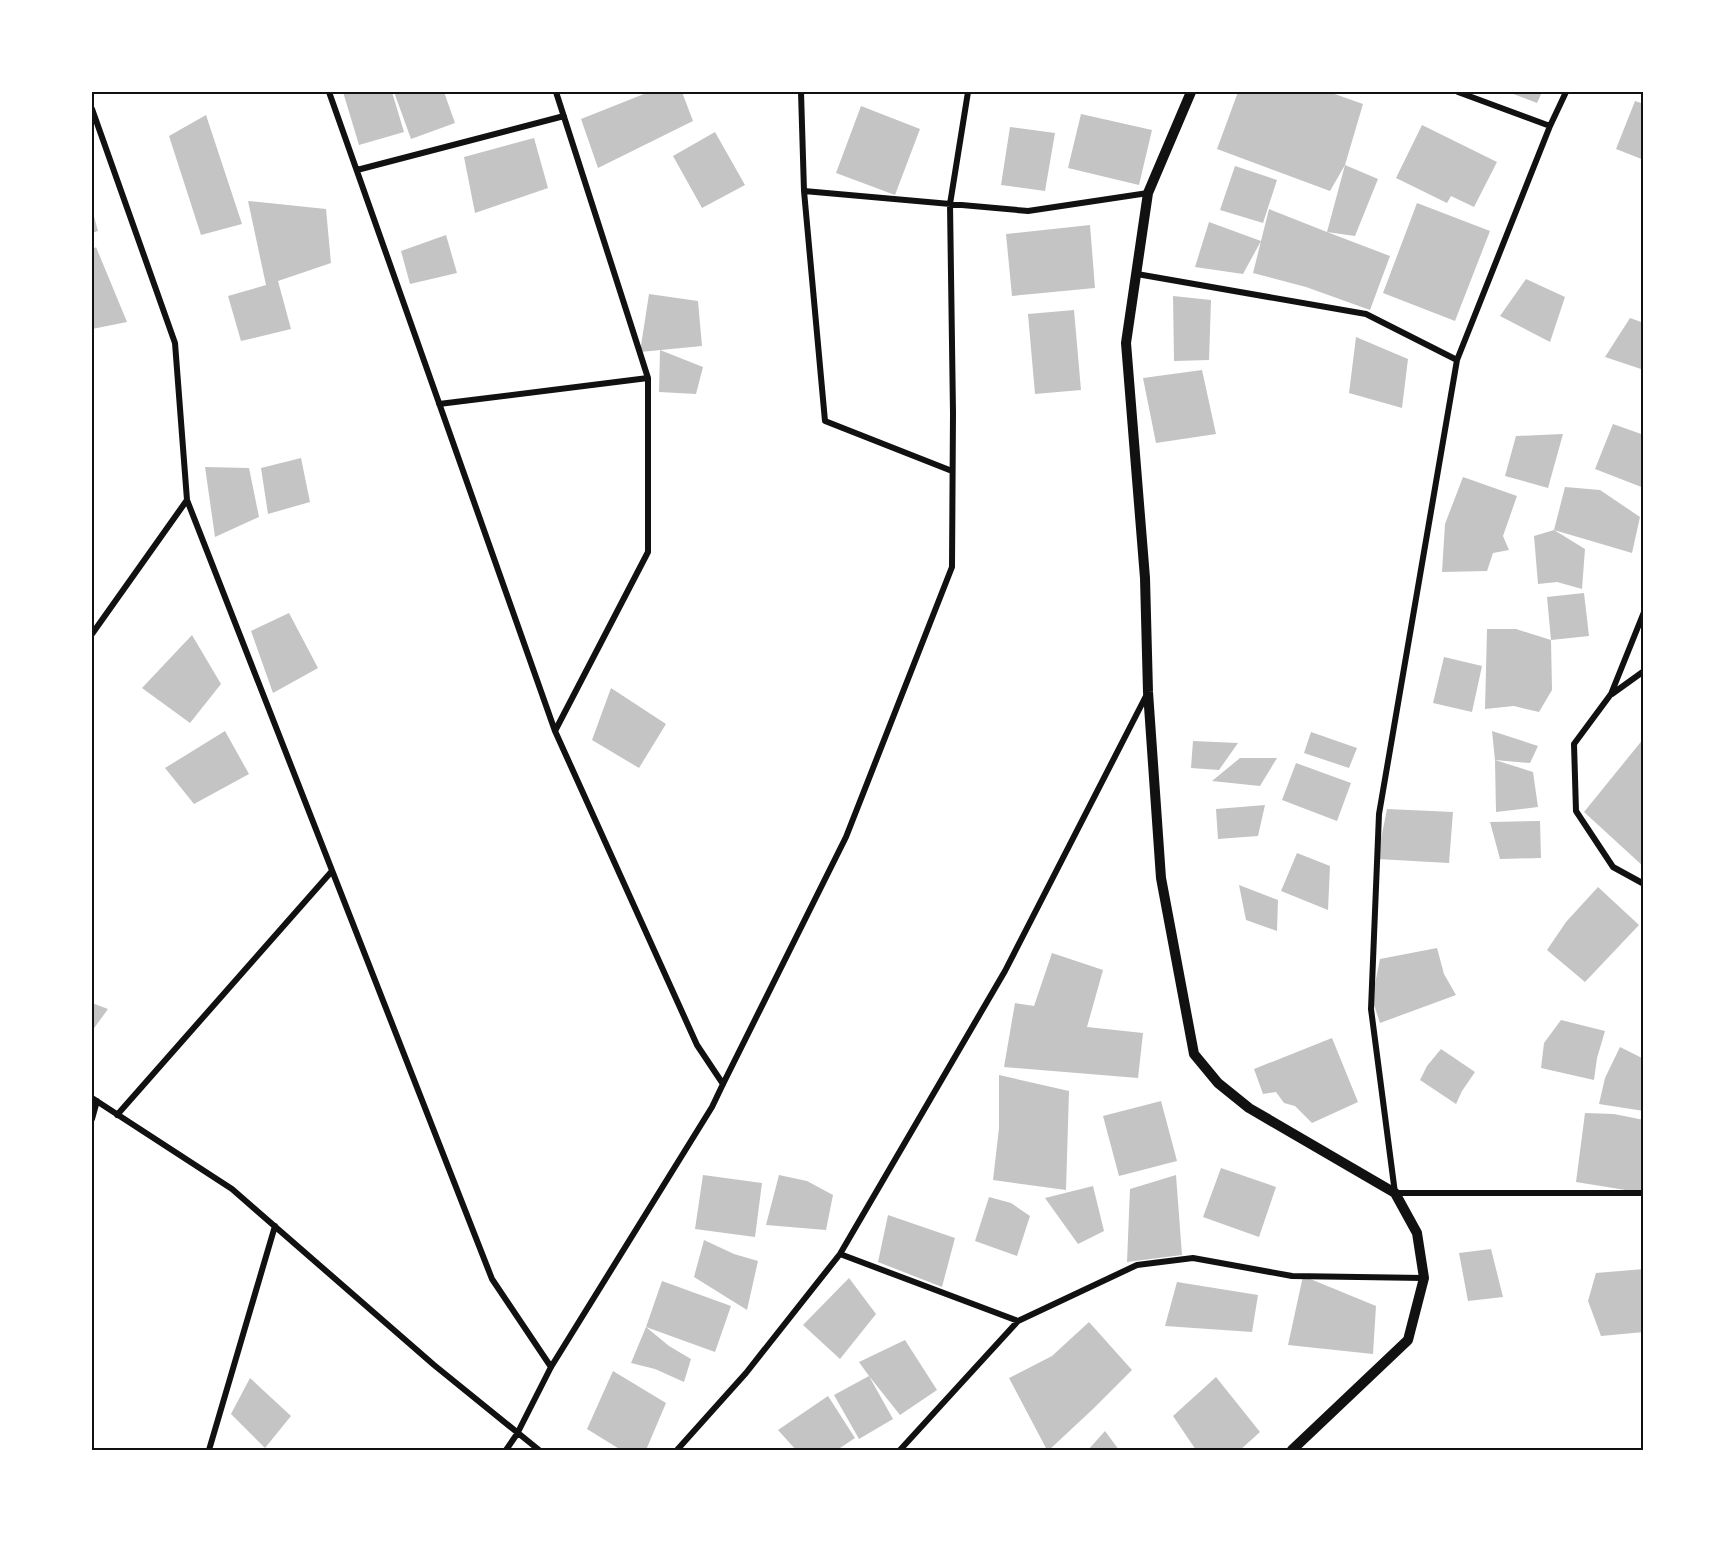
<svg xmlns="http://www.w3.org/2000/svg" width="1735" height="1542" viewBox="0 0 1735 1542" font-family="'Libre Baskerville',serif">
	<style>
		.building { fill: #c4c4c4 }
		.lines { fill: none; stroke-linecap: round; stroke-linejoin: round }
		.minor { stroke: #111; stroke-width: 6 }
		.tertiary { stroke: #111; stroke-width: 10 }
		.neatline { fill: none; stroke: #111; stroke-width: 2 }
	</style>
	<rect width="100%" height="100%" fill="#fff"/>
	<!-- building -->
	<path class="building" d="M 343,92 L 392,92 L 404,132 L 359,145 Z
		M 394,92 L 444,92 L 455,123 L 411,139 Z
		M 649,92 L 682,92 L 693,121 L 598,168 L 581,119 Z
		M 1238,92 L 1329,92 L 1363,104 L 1345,165 L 1330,191 L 1217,149 Z
		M 1508,92 L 1542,92 L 1537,103 Z
		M 1635,101 L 1644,104 L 1644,160 L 1616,149 Z
		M 861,106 L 920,129 L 895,195 L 836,173 Z
		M 1081,114 L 1152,130 L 1139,185 L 1068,168 Z
		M 206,115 L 242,224 L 201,235 L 169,136 Z
		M 1422,125 L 1497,162 L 1474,207 L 1451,196 L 1447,203 L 1396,178 Z
		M 1010,127 L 1055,133 L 1045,191 L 1001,185 Z
		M 715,132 L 745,185 L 702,208 L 673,156 Z
		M 534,138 L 548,188 L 475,213 L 464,157 Z
		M 1345,165 L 1378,179 L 1355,236 L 1327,232 L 1390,256 L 1370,310 L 1306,287 L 1253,273 L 1261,241 L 1243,274 L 1195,267 L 1209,222 L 1261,241 L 1269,209 L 1327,232 Z
		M 1235,166 L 1277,180 L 1263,223 L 1220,210 Z
		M 248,201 L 326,209 L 331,263 L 278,281 L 291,329 L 241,341 L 228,296 L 266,285 Z
		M 1417,203 L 1490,231 L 1455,321 L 1383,293 Z
		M 92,209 L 98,231 L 92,233 Z
		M 1090,225 L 1095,288 L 1012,296 L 1006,234 Z
		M 446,235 L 457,273 L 410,284 L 401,251 Z
		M 96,247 L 127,322 L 92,329 L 92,250 Z
		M 1526,279 L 1565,297 L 1550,342 L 1500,316 Z
		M 649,294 L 698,301 L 702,346 L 640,352 Z
		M 1173,296 L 1211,300 L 1209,360 L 1174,361 Z
		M 1074,310 L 1081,390 L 1035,394 L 1028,314 Z
		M 1630,318 L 1644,323 L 1644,370 L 1605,357 Z
		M 1356,337 L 1408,359 L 1402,408 L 1349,393 Z
		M 660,350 L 703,367 L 696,394 L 659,392 Z
		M 1202,370 L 1216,434 L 1156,443 L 1143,378 Z
		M 1613,424 L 1644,435 L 1644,488 L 1595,469 Z
		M 1563,434 L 1548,488 L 1505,476 L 1516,436 Z
		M 301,458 L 310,502 L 268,514 L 261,468 Z
		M 205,467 L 249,468 L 259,517 L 215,537 Z
		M 1463,477 L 1517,496 L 1503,536 L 1509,550 L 1493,553 L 1487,571 L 1442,572 L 1445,524 Z
		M 1565,487 L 1600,490 L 1640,517 L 1632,553 L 1554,530 L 1585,549 L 1582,589 L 1557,582 L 1538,584 L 1534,536 L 1554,530 Z
		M 1584,593 L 1589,636 L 1551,640 L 1552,690 L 1539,712 L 1514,706 L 1485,709 L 1487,629 L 1516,629 L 1551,640 L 1547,597 Z
		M 289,613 L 318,668 L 273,693 L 251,631 Z
		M 192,635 L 221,684 L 190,723 L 142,688 Z
		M 1444,657 L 1482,666 L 1472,712 L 1433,703 Z
		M 611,688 L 666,724 L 639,768 L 592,740 Z
		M 225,731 L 249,774 L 194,804 L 165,768 Z
		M 1492,731 L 1538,746 L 1530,763 L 1495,760 L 1533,772 L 1538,807 L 1496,812 L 1495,760 Z
		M 1311,732 L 1357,748 L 1349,768 L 1304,753 Z
		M 1644,738 L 1644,867 L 1584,812 Z
		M 1193,741 L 1238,743 L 1219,770 L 1191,768 Z
		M 1240,758 L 1277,758 L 1260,786 L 1212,781 Z
		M 1296,763 L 1351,783 L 1337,821 L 1282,800 Z
		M 1265,805 L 1258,836 L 1218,839 L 1216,809 Z
		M 1387,809 L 1453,812 L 1449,863 L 1377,859 Z
		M 1540,821 L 1541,858 L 1500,859 L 1490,822 Z
		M 1297,853 L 1330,866 L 1328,910 L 1281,891 Z
		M 1239,885 L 1278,900 L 1277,931 L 1246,920 Z
		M 1598,887 L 1639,925 L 1585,982 L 1547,950 L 1566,922 Z
		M 1437,948 L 1444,974 L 1456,995 L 1380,1023 L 1372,999 L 1380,959 Z
		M 1052,953 L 1103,970 L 1087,1027 L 1143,1033 L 1138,1078 L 1004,1067 L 1015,1003 L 1034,1006 Z
		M 92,1003 L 108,1009 L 92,1031 Z
		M 1561,1020 L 1605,1031 L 1597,1058 L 1594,1080 L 1541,1068 L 1544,1043 Z
		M 1332,1038 L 1358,1102 L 1312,1123 L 1295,1106 L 1284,1103 L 1276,1092 L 1263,1094 L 1254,1069 Z
		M 1620,1047 L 1644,1059 L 1644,1111 L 1599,1104 L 1605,1078 Z
		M 1441,1049 L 1475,1072 L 1462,1091 L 1456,1104 L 1420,1080 L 1427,1066 Z
		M 999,1075 L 1069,1091 L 1066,1190 L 993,1180 L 999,1128 Z
		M 1161,1101 L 1177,1161 L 1119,1176 L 1103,1116 Z
		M 1585,1113 L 1614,1114 L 1644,1120 L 1644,1193 L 1576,1182 Z
		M 1221,1168 L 1276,1187 L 1259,1237 L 1203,1217 Z
		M 703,1175 L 762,1183 L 755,1237 L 695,1229 Z
		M 779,1175 L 807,1181 L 833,1195 L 826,1230 L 766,1225 Z
		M 1176,1175 L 1182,1255 L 1127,1262 L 1130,1189 Z
		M 1093,1186 L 1104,1231 L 1078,1244 L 1045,1198 Z
		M 989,1197 L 1011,1203 L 1030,1216 L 1017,1256 L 975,1241 Z
		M 888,1215 L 955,1238 L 942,1287 L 878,1262 Z
		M 704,1240 L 734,1254 L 758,1261 L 747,1310 L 694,1277 Z
		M 1491,1249 L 1503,1297 L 1468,1301 L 1459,1253 Z
		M 1644,1269 L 1644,1332 L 1601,1336 L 1588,1301 L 1596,1273 Z
		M 1303,1276 L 1376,1306 L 1373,1354 L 1288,1345 Z
		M 849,1278 L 876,1314 L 840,1359 L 803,1325 Z
		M 662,1281 L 731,1306 L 715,1352 L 646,1327 Z
		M 1177,1282 L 1258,1295 L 1252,1332 L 1165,1326 Z
		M 1089,1322 L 1132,1370 L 1093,1409 L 1049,1450 L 1047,1450 L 1009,1378 L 1052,1356 Z
		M 646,1327 L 669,1346 L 691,1359 L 684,1382 L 655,1369 L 631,1363 Z
		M 905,1340 L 937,1390 L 900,1415 L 869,1376 L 893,1419 L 859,1439 L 834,1395 L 869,1376 L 859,1362 Z
		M 613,1371 L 666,1403 L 646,1450 L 621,1450 L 587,1429 Z
		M 1216,1377 L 1260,1432 L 1240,1450 L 1196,1450 L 1173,1416 Z
		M 250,1378 L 291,1416 L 265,1448 L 231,1414 Z
		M 828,1396 L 855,1438 L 837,1450 L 796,1450 L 778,1430 Z
		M 1105,1431 L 1119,1450 L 1088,1450 Z"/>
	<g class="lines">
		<!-- minor -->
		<path class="minor" d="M 329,92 L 555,731 L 697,1045 L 723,1084
			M 801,92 L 804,191 L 1028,211 L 1148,193
			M 1458,92 L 1550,126
			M 1566,92 L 1550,126 L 1457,360 L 1379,814 L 1371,1009 L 1395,1193 L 1644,1193
			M 92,109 L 175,343 L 187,500 L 92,634
			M 357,170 L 564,116
			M 804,191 L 825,421 L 952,471
			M 1137,274 L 1366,314 L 1457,360
			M 439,404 L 648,378
			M 187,500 L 492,1279 L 551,1367
			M 1644,612 L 1611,694 L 1574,744 L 1576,811 L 1613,867 L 1644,884
			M 1612,694 L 1644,671
			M 555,731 L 648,552 L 648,378 L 556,92
			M 92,1098 L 232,1189 L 434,1365 L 539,1450
			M 117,1115 L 332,871
			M 92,1119 L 97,1101
			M 840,1254 L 1018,1321 L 1137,1265 L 1193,1258 L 1292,1276 L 1424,1278
			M 209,1450 L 275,1226
			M 506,1450 L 517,1434 L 551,1367 L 712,1107 L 723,1084 L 846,837 L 952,567 L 953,413 L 950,204 L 968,92
			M 677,1450 L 746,1373 L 840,1254 L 1005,971 L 1146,696
			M 900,1450 L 1018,1321"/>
		<!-- tertiary -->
		<path class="tertiary" d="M 1191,92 L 1148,193 L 1126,343 L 1145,578 L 1148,692 L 1161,878 L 1194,1054 L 1218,1083 L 1249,1108 L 1395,1193 L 1417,1233 L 1424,1278 L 1408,1340 L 1292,1450"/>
	</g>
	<!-- border -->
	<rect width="1735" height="1542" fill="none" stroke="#ffffff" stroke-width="186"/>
	<rect x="93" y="93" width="1549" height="1356" class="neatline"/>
</svg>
